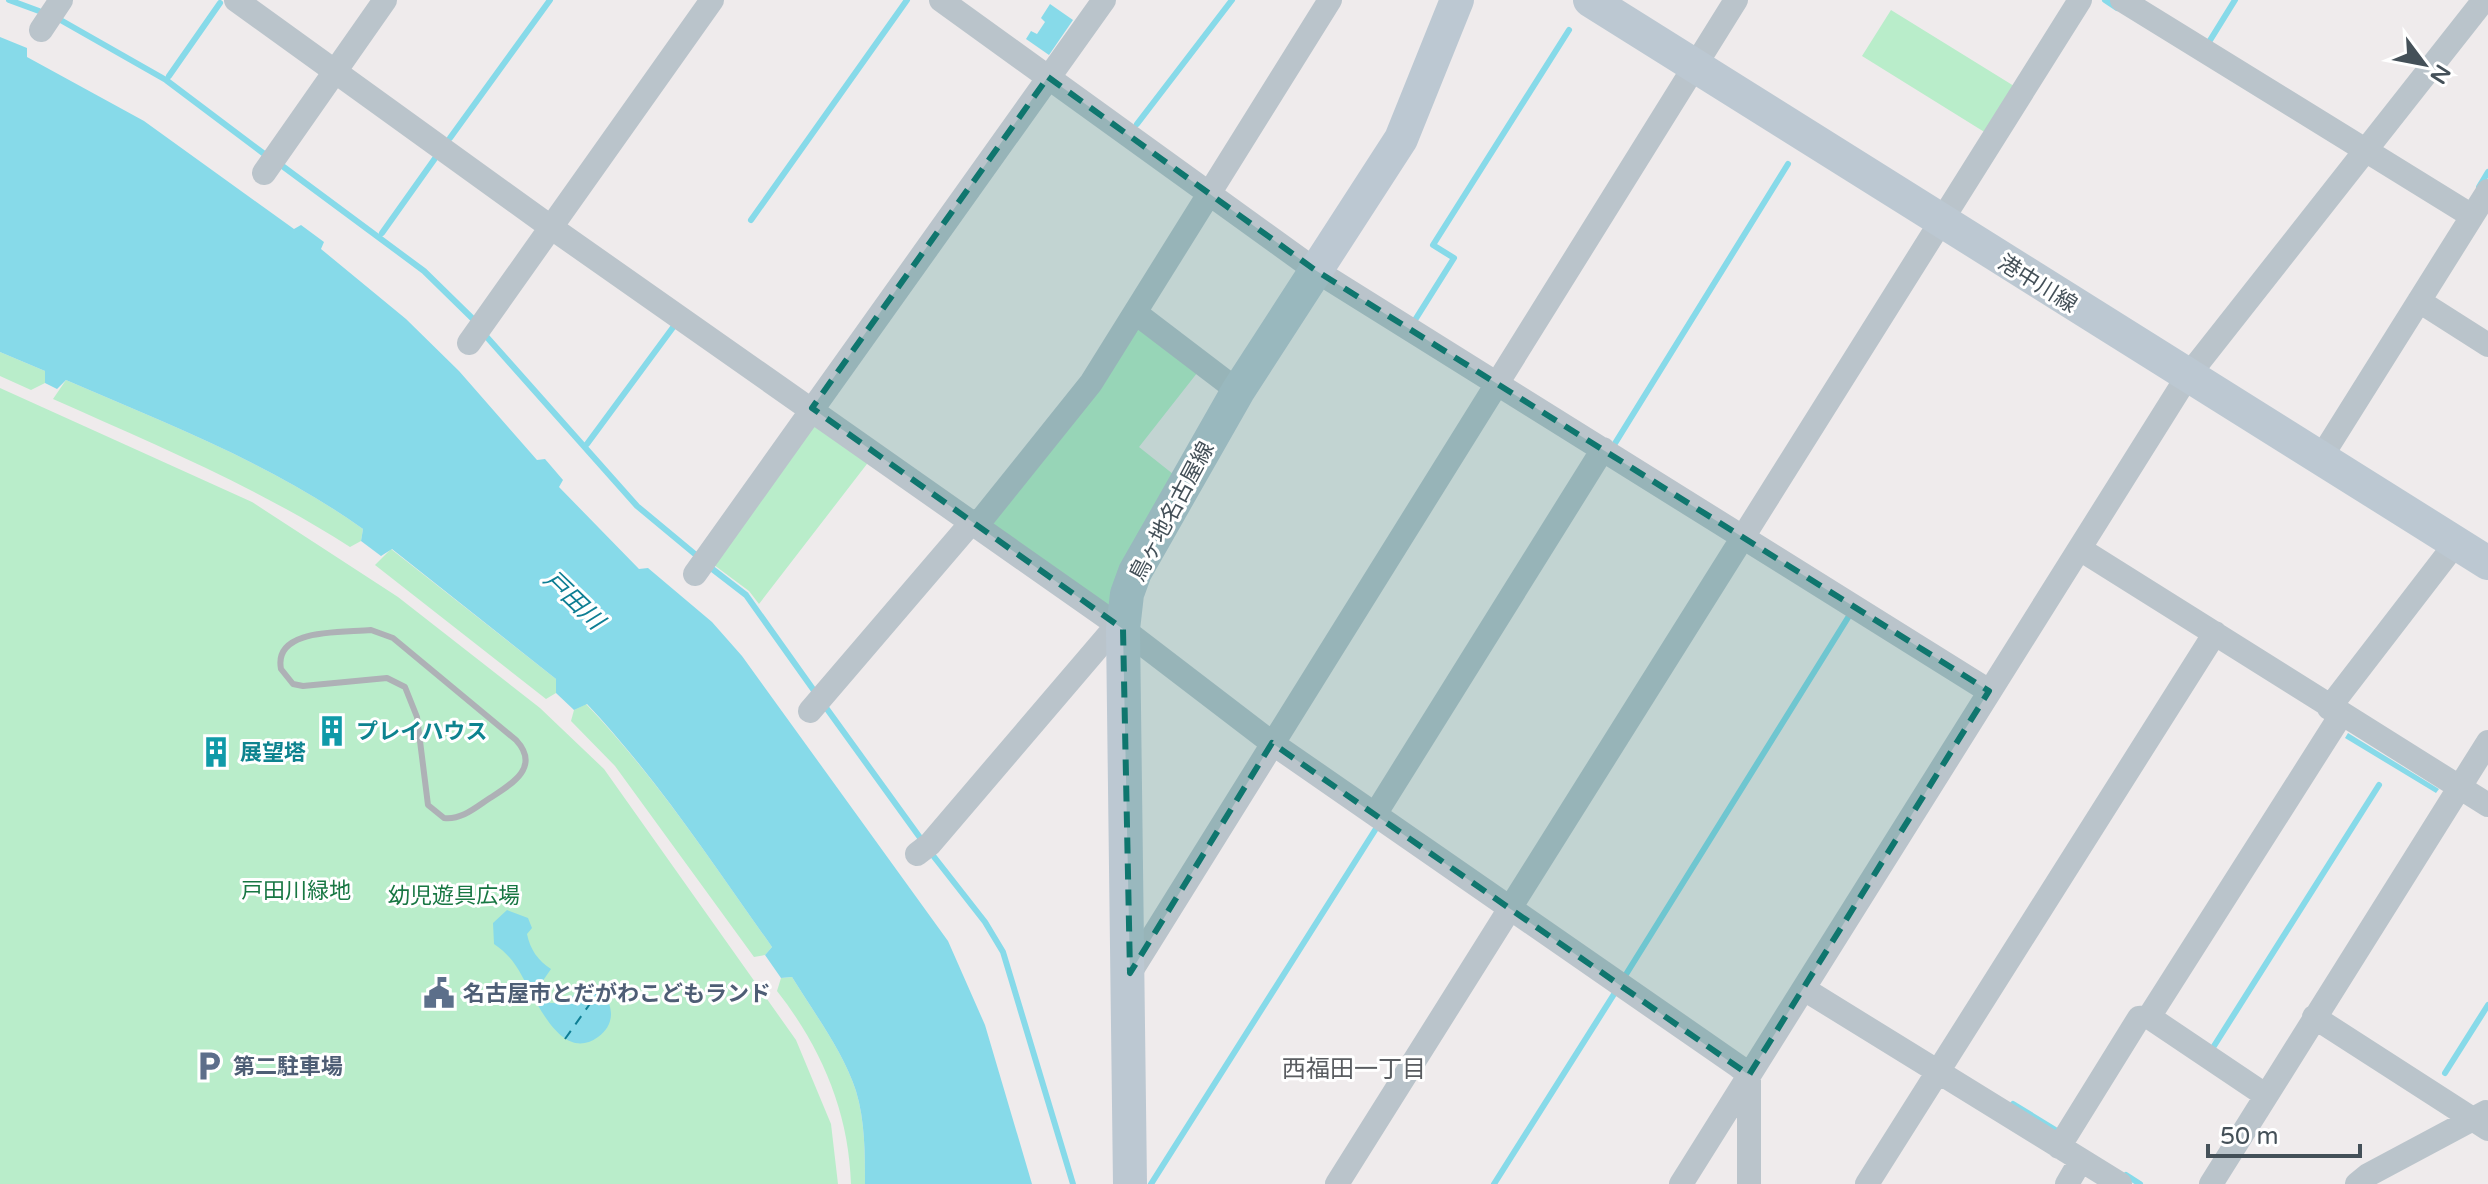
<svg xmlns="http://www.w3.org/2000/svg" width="2488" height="1184" viewBox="0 0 2488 1184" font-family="'Varela Round','Noto Sans JP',sans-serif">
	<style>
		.green { fill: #b9edca }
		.water { fill: #87dae9 }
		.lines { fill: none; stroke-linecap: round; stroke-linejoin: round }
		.stream { stroke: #87dae9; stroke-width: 6 }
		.ferry { stroke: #0e7e94; stroke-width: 2; stroke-dasharray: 10 8; stroke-linecap: butt }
		.minor { stroke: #bac4cb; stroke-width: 24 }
		.secondary { stroke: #bcc8d2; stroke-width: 34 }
		.rail { stroke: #aeb1b6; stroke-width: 6 }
		.marked { fill: #0f766e; fill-opacity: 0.2; stroke: #0f766e; stroke-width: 6; stroke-dasharray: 16 10; stroke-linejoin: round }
		.labels { text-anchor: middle; stroke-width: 6; stroke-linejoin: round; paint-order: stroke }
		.street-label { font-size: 22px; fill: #445058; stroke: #fff }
		.culture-label { font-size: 22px; font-weight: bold; fill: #0d838f; stroke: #fff; text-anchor: start }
		.park-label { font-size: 22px; fill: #187743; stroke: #fff }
		.service-label { font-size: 22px; font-weight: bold; fill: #4e5e75; stroke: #fff; text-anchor: start }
		.water-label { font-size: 24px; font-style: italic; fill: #0e7e94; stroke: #fff }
		.neighbourhood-label { font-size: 24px; fill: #595c60; stroke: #fff }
	</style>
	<rect width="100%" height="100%" fill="#efebec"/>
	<!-- green -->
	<path class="green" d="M 1891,10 L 2014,86 L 1986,133 L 1862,56 Z
		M 1135,325 L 1201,368 L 1139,447 L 1178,478 L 1117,614 L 988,522 Z
		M 0,352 L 45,371 L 45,383 L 31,390 L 0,376 Z
		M 66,380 C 168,424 272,464 363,529 L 361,541 L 350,547 C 257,487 154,444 53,399 Z
		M 0,388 L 252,502 L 398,597 L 540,708 L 604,769 L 796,1040 L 831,1124 L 838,1184 L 0,1184 Z
		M 816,424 L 870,460 L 759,604 L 749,591 L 710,562 Z
		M 391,549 L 556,679 L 556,693 L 546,699 L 375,565 Z
		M 586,704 C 657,778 713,864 772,947 L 765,955 L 754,957 L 615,766 L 571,721 L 574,710 Z
		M 792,977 C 814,1013 843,1051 856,1091 C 865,1121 865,1153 865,1184 L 851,1184 C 849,1112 821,1047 777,991 L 781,978 Z"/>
	<!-- water -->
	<path class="water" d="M 1050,4 L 1073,20 L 1049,55 L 1026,39 L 1031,31 L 1037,34 L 1045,22 L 1041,18 Z
		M 0,37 L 27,48 L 27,57 L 144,121 L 294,229 L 301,225 L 324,242 L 321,249 L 406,319 L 459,371 L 537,460 L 545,459 L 563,480 L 559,487 L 639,569 L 648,568 L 712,622 L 742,656 L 948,941 L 985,1025 L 1032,1184 L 865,1184 C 865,1153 865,1121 856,1091 C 843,1051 814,1013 792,977 L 781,978 L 765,955 L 772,947 C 713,864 657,778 587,704 L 574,710 L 556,693 L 556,679 L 392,549 L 381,556 L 361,541 L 363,529 C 272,464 168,424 66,380 L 57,389 L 45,383 L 45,371 L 0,352 Z
		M 2348,733 L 2439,789 L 2436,793 L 2345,738 Z
		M 507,910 L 528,918 L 532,928 L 527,934 C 530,949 538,961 551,969 L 542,982 L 541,990 L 550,1003 L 567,1003 L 577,991 L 577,984 C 606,981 625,1018 598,1037 C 558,1066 532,989 516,966 C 510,957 503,950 494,944 L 493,923 Z"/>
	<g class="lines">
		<!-- stream -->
		<path class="stream" d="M 9,0 L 39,11
			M 2105,0 L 2117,8
			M 57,18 L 166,80 L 263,153
			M 2209,42 L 2235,0
			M 169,76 L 220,3
			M 1137,124 L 1232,0
			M 450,138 L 550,0
			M 281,165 L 424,271 L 472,318
			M 2479,187 L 2488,172
			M 751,220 L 907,0
			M 382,233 L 436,157
			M 1415,320 L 1454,258 L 1433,245 L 1569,30
			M 485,335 L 637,506 L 696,555
			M 587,444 L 674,326
			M 1614,445 L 1788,164
			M 711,568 L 746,595 L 815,692
			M 827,709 L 921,839
			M 931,853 L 985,922 L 1003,952 L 1073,1184
			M 1625,976 L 1849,616
			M 2214,1046 L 2379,785
			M 2445,1073 L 2488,1005
			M 2013,1104 L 2057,1131
			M 2126,1175 L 2140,1184
			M 1151,1184 L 1377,827
			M 1494,1184 L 1616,991"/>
		<!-- ferry -->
		<path class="ferry" d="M 565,1039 L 599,991"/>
		<!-- minor -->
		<path class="minor" d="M 236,0 L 552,228 L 1123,629 L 1272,743 L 1738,1066 L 1749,1075 L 1749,1184
			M 941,0 L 1315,270 L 1989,691
			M 2122,0 L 2472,216
			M 41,30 L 61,0
			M 264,173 L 385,0
			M 2419,301 L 2488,345
			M 1137,314 L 1238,391
			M 469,343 L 712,0
			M 2320,459 L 2488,191
			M 2080,549 L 2488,805
			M 695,574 L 1104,0
			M 2329,708 L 2456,543
			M 810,711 L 971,523 L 982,519 L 1091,383 L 1330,0
			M 1376,813 L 1603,449
			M 917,854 L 930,844 L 1117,625
			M 1130,973 L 1736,0
			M 1804,989 L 2120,1184
			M 2314,1017 L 2488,1129
			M 2265,1095 L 2149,1017 L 2341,715
			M 2059,1147 L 2139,1018 L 2149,1017
			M 1337,1184 L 2080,0
			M 1681,1184 L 2187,377 L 2484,0
			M 1867,1184 L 2215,633
			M 2067,1184 L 2081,1160
			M 2211,1184 L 2488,742
			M 2357,1184 L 2368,1175 L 2486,1112"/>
		<!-- secondary -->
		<path class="secondary" d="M 1590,0 L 2488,563
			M 1130,1184 L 1123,629 L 1127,594 L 1135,572 L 1238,391 L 1401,139 L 1457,0"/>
		<!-- rail -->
		<path class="rail" d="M 371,630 L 393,638 L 516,740 C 541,767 512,784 490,798 C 476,807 462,820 444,818 L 428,805 L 417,717 L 405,687 L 387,678 L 303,686 L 293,684 L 281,669 C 273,627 345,633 371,630 Z"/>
	</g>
	<!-- marked area -->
	<path class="marked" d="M 1048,77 L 1315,270 L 1989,691 L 1749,1075 L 1272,743 L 1130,973 L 1123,629 L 812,408 Z"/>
	<!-- icons -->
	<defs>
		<symbol id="building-bare" viewBox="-9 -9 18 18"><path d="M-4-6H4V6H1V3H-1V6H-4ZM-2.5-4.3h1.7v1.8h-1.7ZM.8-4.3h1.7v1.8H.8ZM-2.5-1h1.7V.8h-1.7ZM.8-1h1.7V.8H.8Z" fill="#0f9aa8" stroke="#fff" stroke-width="2.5" paint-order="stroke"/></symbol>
		<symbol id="civic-bare" viewBox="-9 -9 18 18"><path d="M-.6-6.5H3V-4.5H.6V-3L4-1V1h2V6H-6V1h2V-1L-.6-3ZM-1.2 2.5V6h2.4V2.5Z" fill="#5c6f8a" stroke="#fff" stroke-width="2.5" paint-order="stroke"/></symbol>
		<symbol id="parking-bare" viewBox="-9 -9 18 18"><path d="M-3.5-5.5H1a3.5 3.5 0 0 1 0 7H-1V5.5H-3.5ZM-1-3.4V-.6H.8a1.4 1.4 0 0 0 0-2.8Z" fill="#5c6f8a" stroke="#fff" stroke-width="2.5" paint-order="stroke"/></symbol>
	</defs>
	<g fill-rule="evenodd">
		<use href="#building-bare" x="310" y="709" width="44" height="44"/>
		<use href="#building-bare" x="194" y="730" width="44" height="44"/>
		<use href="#civic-bare" x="417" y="971" width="44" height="44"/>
		<use href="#parking-bare" x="187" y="1044" width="44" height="44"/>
	</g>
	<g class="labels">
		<!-- street labels -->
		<g class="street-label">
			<text transform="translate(2038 283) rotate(32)" y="8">港中川線</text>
			<text transform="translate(1171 511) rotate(-62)" y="8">鳥ヶ地名古屋線</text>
		</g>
		<!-- culture labels -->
		<g class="culture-label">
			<text x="356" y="739">プレイハウス</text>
			<text x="240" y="760">展望塔</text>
		</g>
		<!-- park labels -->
		<g class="park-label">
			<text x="296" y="898">戸田川緑地</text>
			<text x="454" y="903">幼児遊具広場</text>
		</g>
		<!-- service labels -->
		<g class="service-label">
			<text x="463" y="1001">名古屋市とだがわこどもランド</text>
			<text x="233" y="1074">第二駐車場</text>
		</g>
		<!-- water labels -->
		<g class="water-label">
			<text transform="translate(574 600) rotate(44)" y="8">戸田川</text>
		</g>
		<!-- neighbourhood labels -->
		<g class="neighbourhood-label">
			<text x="1354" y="1077">西福田一丁目</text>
		</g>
	</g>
	<!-- north arrow -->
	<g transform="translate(2424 64) rotate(122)" stroke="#ffffff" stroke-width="6" paint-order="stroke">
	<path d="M0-6L14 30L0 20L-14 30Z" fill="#445058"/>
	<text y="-12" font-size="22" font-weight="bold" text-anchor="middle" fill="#445058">N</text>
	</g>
	<!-- scale -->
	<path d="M2208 1144v12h152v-12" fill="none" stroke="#445058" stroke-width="4"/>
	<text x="2220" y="1144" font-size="24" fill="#445058" stroke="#ffffff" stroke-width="6" paint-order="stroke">50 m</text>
</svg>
